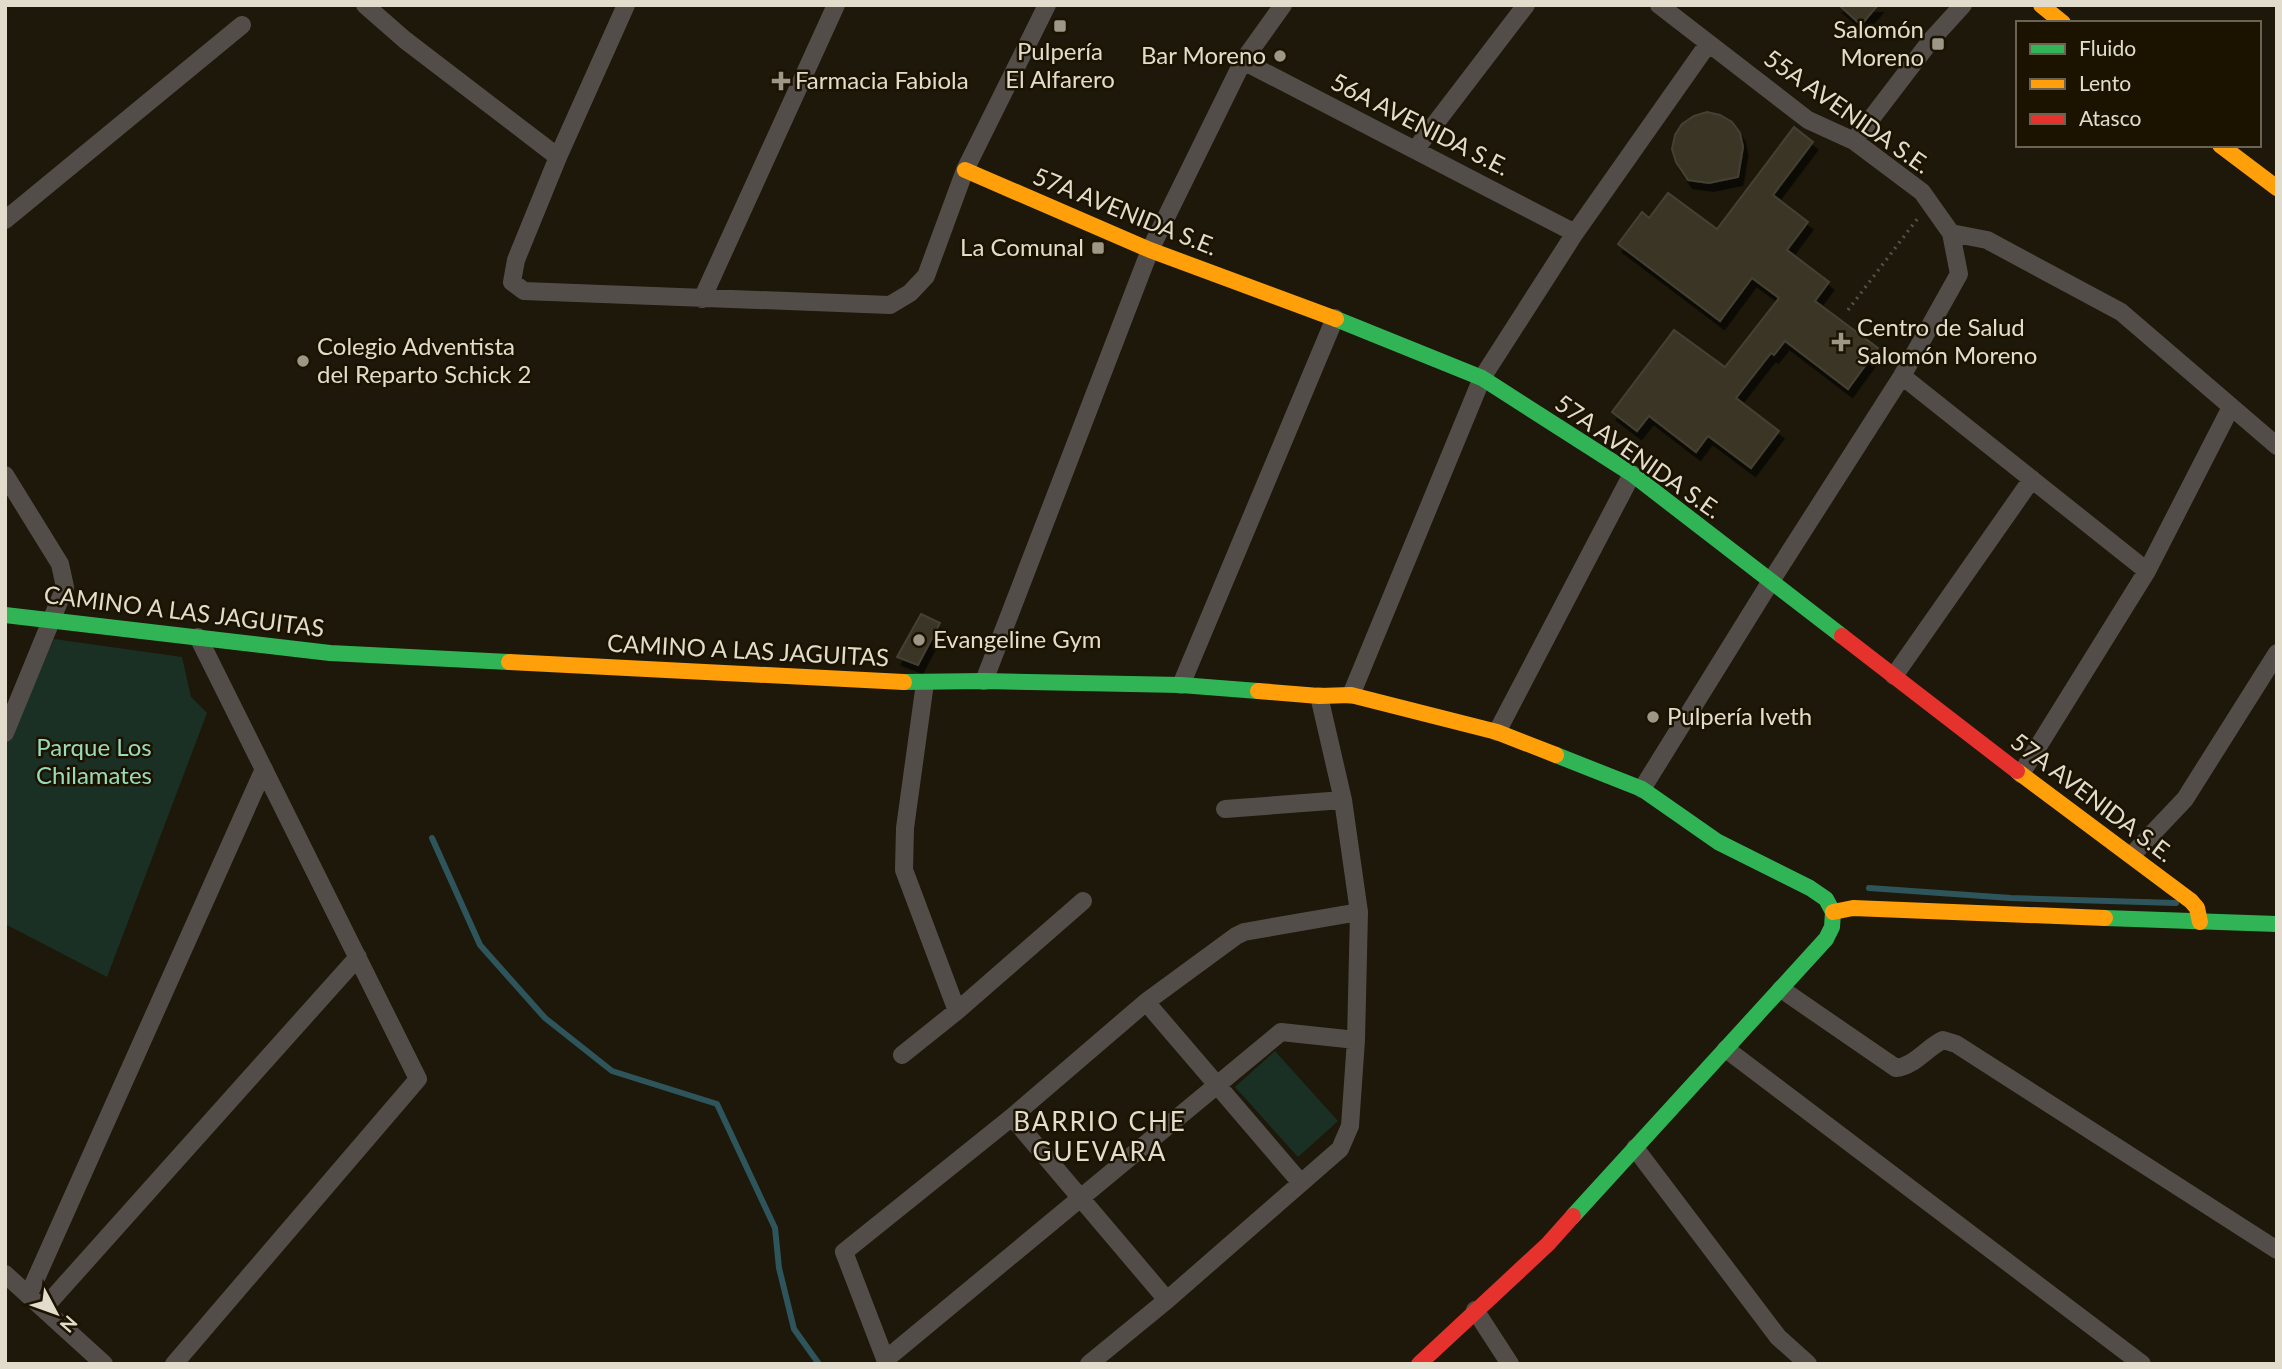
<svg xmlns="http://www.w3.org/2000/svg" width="2282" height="1369" viewBox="0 0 2282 1369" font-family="Lato,sans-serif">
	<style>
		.green { fill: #1a3024 }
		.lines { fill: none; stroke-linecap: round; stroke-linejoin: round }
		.stream { stroke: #2d555b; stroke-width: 6 }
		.building { fill: #3a3628; stroke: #444033; stroke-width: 2; filter: url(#shadow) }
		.path { stroke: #54504a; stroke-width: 3.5; stroke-dasharray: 2 5; stroke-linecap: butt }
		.street { stroke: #524d49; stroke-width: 18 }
		.fast { stroke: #30b455; stroke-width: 16 }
		.slow { stroke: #ff9f0a; stroke-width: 16 }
		.jam { stroke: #e5322d; stroke-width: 16 }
		.poi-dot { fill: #9c9787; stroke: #1b1300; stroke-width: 2.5 }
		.labels { text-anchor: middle; stroke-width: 5; stroke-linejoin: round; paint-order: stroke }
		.poi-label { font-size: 24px; fill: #e1dccb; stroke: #1b1300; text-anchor: start }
		.street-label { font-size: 24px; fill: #e1dccb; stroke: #1b1300 }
		.park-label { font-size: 24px; fill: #98dbbb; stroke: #1b1300 }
		.neighbourhood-label { font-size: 26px; letter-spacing: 2px; fill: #e1dccb; stroke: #1b1300 }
	</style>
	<defs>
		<filter id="shadow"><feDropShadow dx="4.5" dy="8" stdDeviation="0" flood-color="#0009"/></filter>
	</defs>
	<rect width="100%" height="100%" fill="#1d1809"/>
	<!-- green -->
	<path class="green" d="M 54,639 L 182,657 L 191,697 L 207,713 L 107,977 L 5,924 L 5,745 Z
		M 1275,1051 L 1338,1121 L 1298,1157 L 1235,1087 Z"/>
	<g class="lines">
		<!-- stream -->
		<path class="stream" d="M 432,838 L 480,945 L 545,1018 L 612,1071 L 717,1104 L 775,1228 L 779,1268 L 794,1329 L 819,1364
			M 1869,888 L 2011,898 L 2176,903"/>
	</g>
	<!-- building -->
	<path class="building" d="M 1839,5 L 1878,5 L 1861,25 Z
		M 1707,112 L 1720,115 L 1732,122 L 1740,133 L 1743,147 L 1738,177 L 1709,183 L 1688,180 L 1676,162 L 1672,149 L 1675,135 L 1682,124 L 1694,116 Z
		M 1794,127 L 1813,142 L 1773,195 L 1808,222 L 1787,250 L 1829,282 L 1815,301 L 1878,348 L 1848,389 L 1785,341 L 1774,355 L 1771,353 L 1736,398 L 1779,431 L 1751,468 L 1708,436 L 1696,452 L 1649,416 L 1637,431 L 1612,412 L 1674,330 L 1725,367 L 1779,298 L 1752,278 L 1720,321 L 1618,244 L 1642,212 L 1649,218 L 1668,193 L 1717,229 Z
		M 921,614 L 940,623 L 918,665 L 897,657 Z"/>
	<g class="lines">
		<!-- path -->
		<path class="path" d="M 1848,310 L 1918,218"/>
		<!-- street -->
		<path class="street" d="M 365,5 L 405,40 L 558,157
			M 626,5 L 558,157 L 516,260 L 512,282 L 524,291 L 890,305 L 910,293 L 926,276 L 965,170 L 1047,5
			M 1659,5 L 1808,120 L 1854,141 L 1922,192 L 1951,233 L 1987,240 L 2121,312 L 2277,446
			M 1243,61 L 1575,233
			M 1854,141 L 1932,39 L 1963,5
			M 1415,150 L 1526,5
			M 5,220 L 242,25
			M 702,299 L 836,5
			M 1902,376 L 2147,571
			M 5,475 L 60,564 L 65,587 L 5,733
			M 1894,676 L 2032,479
			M 984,681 L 1150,250 L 1243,61 L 1283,5
			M 925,683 L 905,828 L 904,870 L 957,1011
			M 1181,685 L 1335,318
			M 1351,695 L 1482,378 L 1575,233 L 1708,44
			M 1497,732 L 1632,474
			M 2021,774 L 2147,571 L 2231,407
			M 1642,789 L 1771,581 L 1902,376 L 1959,274 L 1951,233
			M 1225,809 L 1343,800
			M 2132,855 L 2185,799 L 2277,653
			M 1781,989 L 1896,1068 C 1915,1066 1926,1048 1943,1040 L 1956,1044 L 2277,1250
			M 1146,1002 L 1301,1183
			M 1726,1049 L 2142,1364
			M 902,1055 L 957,1011 L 1083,901
			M 1012,1117 L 1167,1300
			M 1635,1148 L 1778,1337 L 1808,1364
			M 5,1274 L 104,1364
			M 29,1294 L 264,769
			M 44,1308 L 358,957
			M 1475,1310 L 1510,1364
			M 885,1360 L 1281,1032 L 1356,1040
			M 174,1364 L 418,1079 L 198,637
			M 887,1364 L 844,1252 L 1012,1117 L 1146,1002 L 1236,936 L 1244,932 L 1359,912
			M 1089,1364 L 1167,1300 L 1340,1149 L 1350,1126 L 1356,1040 L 1359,912 L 1343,800 L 1319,696"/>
		<!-- fast -->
		<path class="fast" d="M 1336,319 L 1482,378 L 1632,474 L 1842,636
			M 5,615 L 330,653 L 509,662
			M 904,682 L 984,681 L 1181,685 L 1258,691
			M 1556,755 L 1642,789 L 1718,842 L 1810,888 L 1826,899 L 1833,912 L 1832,927 L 1826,939 L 1573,1216
			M 2105,918 L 2277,924"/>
		<!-- slow -->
		<path class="slow" d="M 2041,5 L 2063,23
			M 2220,145 L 2277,188
			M 965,170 L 1150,250 L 1336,319
			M 509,662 L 904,682
			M 1258,691 L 1319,696 L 1351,695 L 1497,732 L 1556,755
			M 2017,771 L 2191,901 L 2197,908 L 2200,922
			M 1833,912 L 1853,908 L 2105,918"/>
		<!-- jam -->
		<path class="jam" d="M 1842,636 L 2017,771
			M 1419,1364 L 1548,1244 L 1573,1216"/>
	</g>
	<!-- markers -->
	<g class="poi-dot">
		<rect x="1053" y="19" width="14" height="14" rx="3.5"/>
		<rect x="1931" y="37" width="14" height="14" rx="3.5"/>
		<circle cx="1280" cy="56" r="7"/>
		<path d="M777.5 70.5h7v7h7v7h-7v7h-7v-7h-7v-7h7z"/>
		<rect x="1091" y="241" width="14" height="14" rx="3.5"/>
		<path d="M1837.5 331.5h7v7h7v7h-7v7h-7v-7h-7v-7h7z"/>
		<circle cx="303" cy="361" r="7"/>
		<circle cx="919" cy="640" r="7"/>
		<circle cx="1653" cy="717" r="7"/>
	</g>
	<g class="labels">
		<!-- poi labels -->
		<g class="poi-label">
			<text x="1924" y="38" text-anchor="end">Salomón<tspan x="1924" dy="28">Moreno</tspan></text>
			<text x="1060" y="60" text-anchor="middle">Pulpería<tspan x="1060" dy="28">El Alfarero</tspan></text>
			<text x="1266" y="64" text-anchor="end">Bar Moreno</text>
			<text x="795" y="89">Farmacia Fabiola</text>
			<text x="1084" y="256" text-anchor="end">La Comunal</text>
			<text x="1857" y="336">Centro de Salud<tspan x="1857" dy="28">Salomón Moreno</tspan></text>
			<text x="317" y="355">Colegio Adventista<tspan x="317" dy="28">del Reparto Schick 2</tspan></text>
			<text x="933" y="648">Evangeline Gym</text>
			<text x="1667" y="725">Pulpería Iveth</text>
		</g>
		<!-- street labels -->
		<g class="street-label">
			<text transform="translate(1847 112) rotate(35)" y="8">55A AVENIDA S.E.</text>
			<text transform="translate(1420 125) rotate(27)" y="8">56A AVENIDA S.E.</text>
			<text transform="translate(1125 212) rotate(22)" y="8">57A AVENIDA S.E.</text>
			<text transform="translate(1638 457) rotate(35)" y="8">57A AVENIDA S.E.</text>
			<text transform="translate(184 612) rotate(7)" y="8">CAMINO A LAS JAGUITAS</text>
			<text transform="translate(748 651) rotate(3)" y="8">CAMINO A LAS JAGUITAS</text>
			<text transform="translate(2092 798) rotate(37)" y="8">57A AVENIDA S.E.</text>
		</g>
		<!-- park labels -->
		<g class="park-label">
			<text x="94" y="756">Parque Los<tspan x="94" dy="28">Chilamates</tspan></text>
		</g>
		<!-- neighbourhood labels -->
		<g class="neighbourhood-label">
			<text x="1100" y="1131">BARRIO CHE<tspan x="1100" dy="30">GUEVARA</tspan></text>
		</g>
	</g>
	<!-- border -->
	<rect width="2282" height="1369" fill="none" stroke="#e1dccb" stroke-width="14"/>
	<!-- legend -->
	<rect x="2016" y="21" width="245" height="126" fill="#1b1300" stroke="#6a6351" stroke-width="2"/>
	<rect x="2030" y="44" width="35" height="10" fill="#30b455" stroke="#6a6351" stroke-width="2"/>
	<text x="2079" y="56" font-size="21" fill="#e1dccb">Fluido</text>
	<rect x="2030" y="79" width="35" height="10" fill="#ff9f0a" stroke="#6a6351" stroke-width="2"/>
	<text x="2079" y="91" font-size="21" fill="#e1dccb">Lento</text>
	<rect x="2030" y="114" width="35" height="10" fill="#e5322d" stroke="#6a6351" stroke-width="2"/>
	<text x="2079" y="126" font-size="21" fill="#e1dccb">Atasco</text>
	<!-- north arrow -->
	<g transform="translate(56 1313) rotate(131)" stroke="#1b1300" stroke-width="5" paint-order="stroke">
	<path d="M0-5L12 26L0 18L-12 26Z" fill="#e1dccb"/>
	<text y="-10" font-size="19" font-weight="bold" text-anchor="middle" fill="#e1dccb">N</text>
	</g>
</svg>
